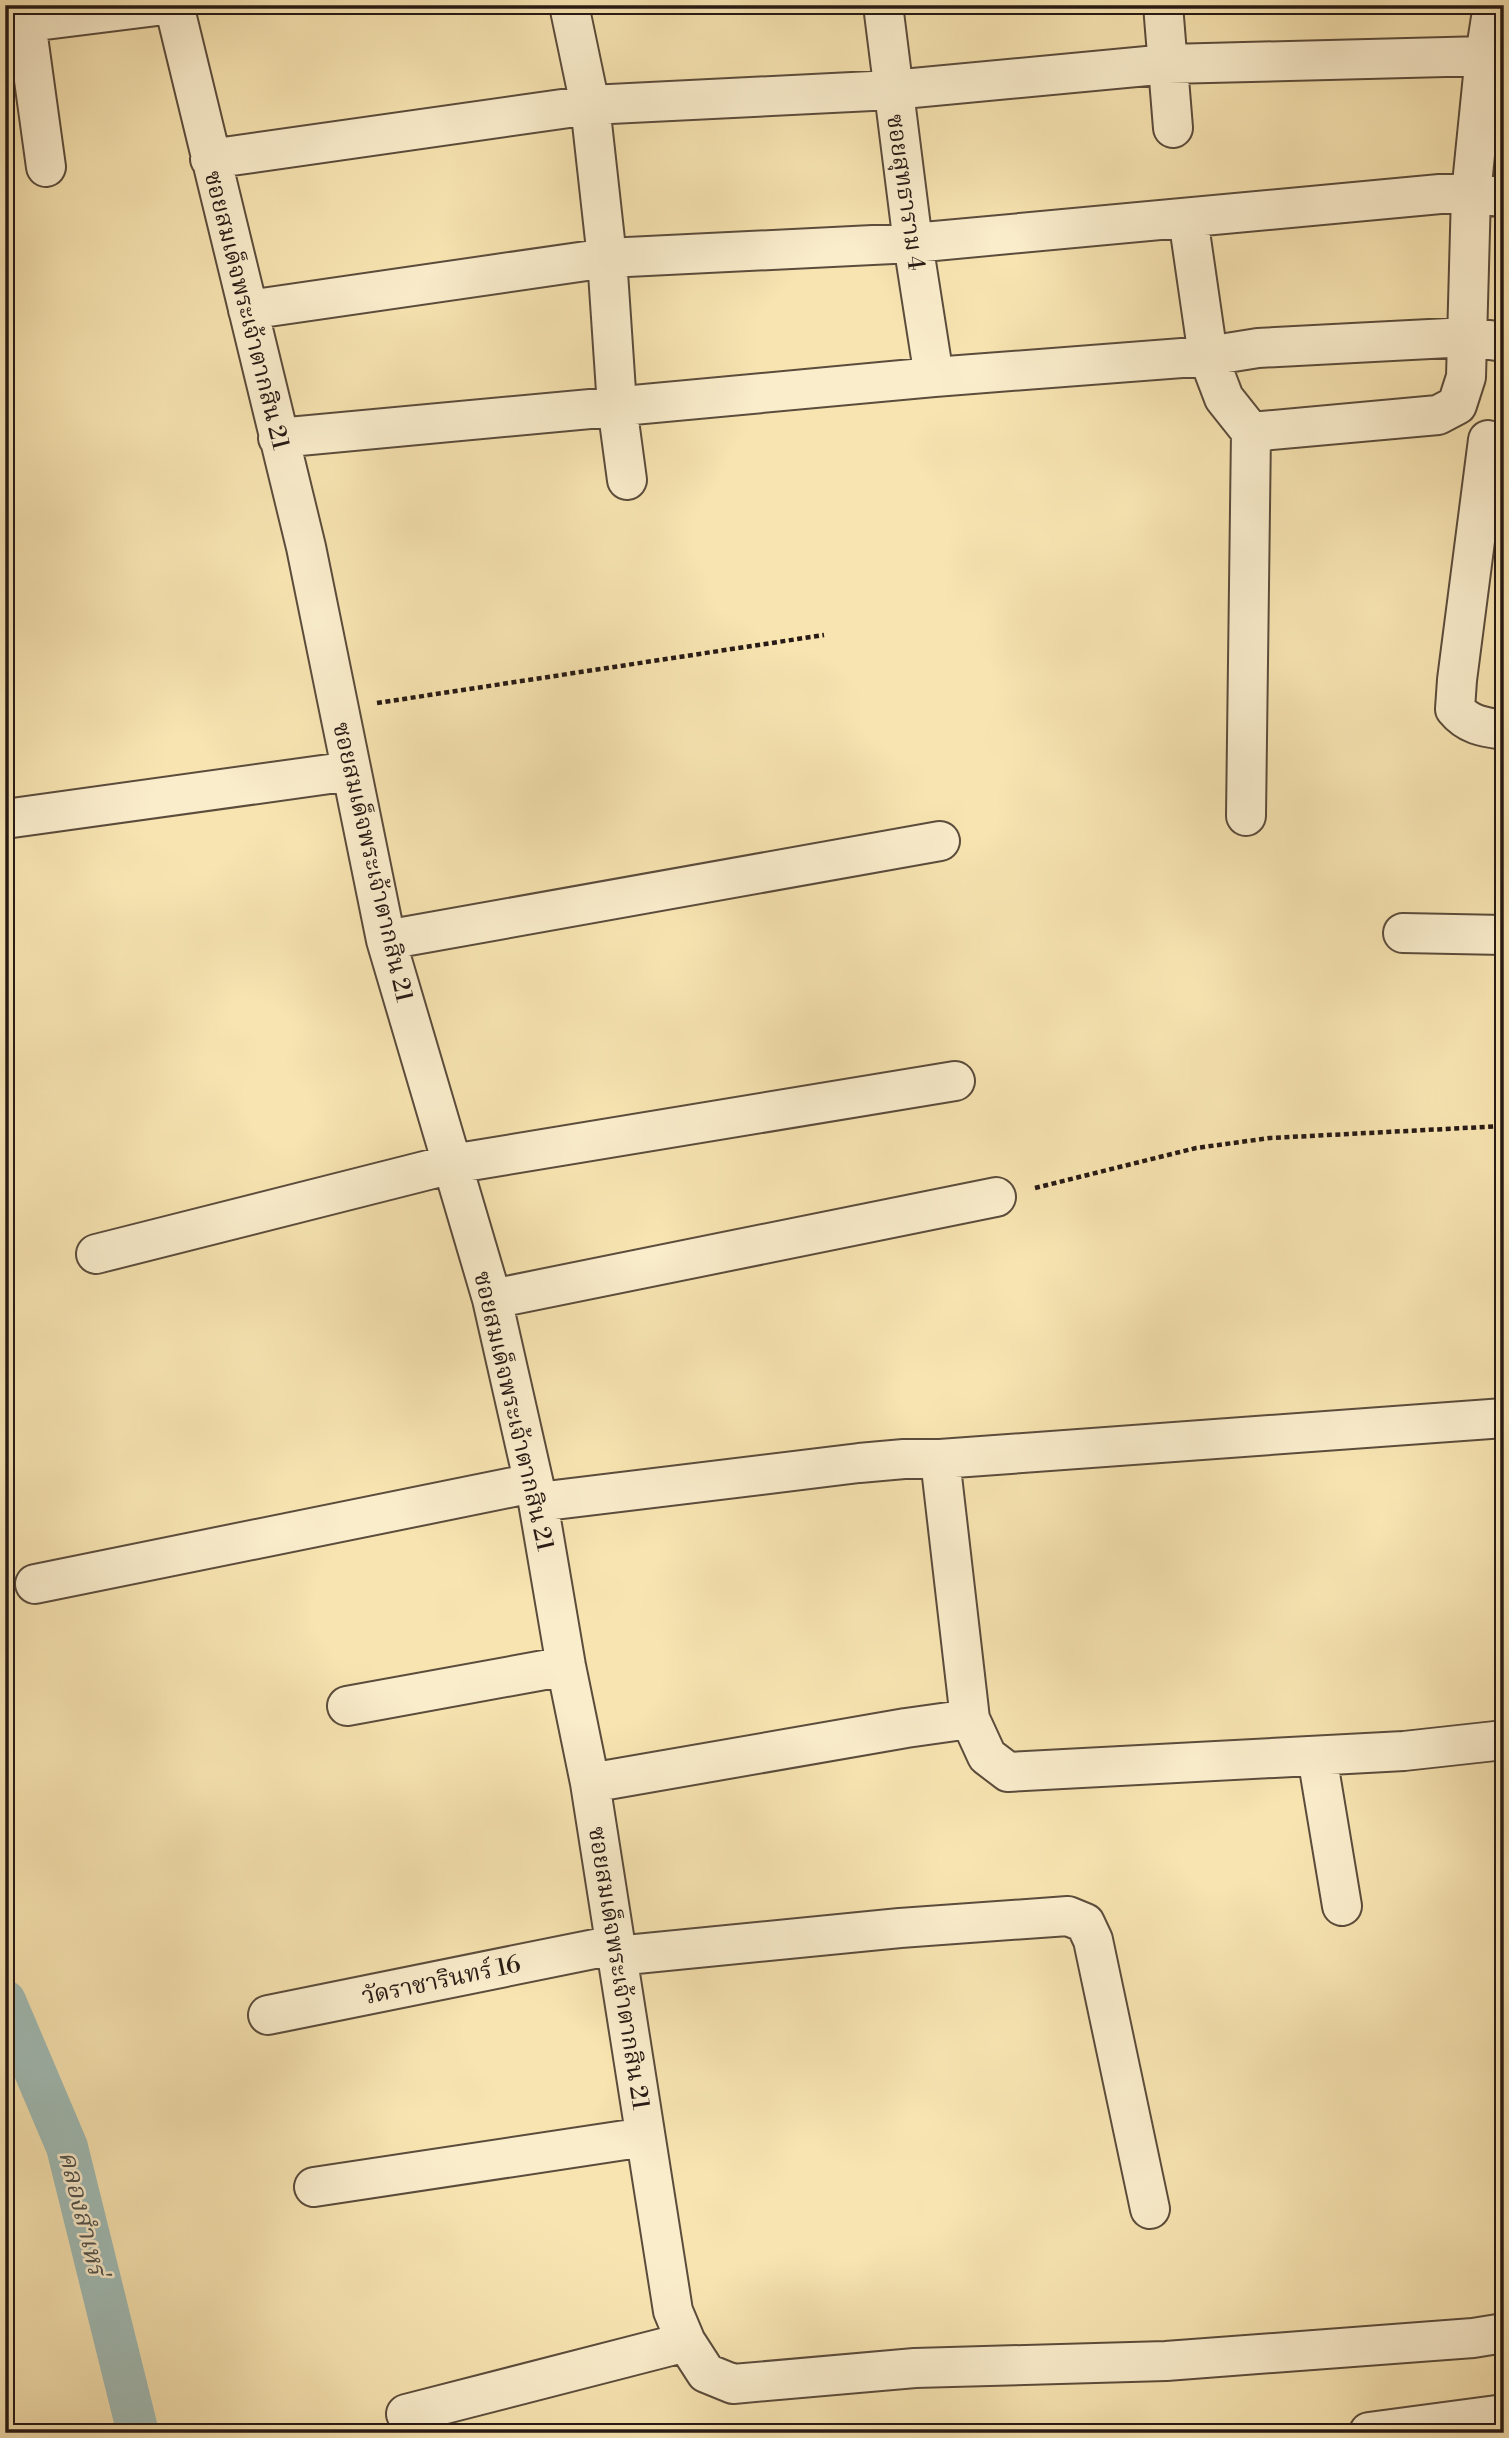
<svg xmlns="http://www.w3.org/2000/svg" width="1509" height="2438" viewBox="0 0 1509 2438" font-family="'Libre Bodoni','Noto Serif Thai',serif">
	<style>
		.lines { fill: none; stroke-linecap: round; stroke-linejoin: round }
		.canal { stroke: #a1bcb6; stroke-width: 42 }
		.minor-casing { stroke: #5b4c3c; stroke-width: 42 }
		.path { stroke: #271a15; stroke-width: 4.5; stroke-dasharray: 5 3.5; stroke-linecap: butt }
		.minor { stroke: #faedcc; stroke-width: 38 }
		.labels { text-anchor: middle; stroke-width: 5; stroke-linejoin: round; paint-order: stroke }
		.street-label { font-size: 24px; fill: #271a15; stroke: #faedcc }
		.water-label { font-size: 26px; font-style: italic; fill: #52534d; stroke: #faedcc }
	</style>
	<rect width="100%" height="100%" fill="#f7e4b1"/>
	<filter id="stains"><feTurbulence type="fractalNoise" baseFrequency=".00286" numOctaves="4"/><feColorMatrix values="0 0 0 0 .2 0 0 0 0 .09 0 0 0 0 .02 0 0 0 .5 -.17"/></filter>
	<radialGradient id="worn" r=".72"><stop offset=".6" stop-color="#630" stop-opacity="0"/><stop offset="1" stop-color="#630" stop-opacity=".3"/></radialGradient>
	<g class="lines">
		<!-- canal -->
		<path class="canal" d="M 5,2001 L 67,2147 L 138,2433"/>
		<defs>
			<path id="minor" d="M 174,5 L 306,547 L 386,940 L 492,1299 L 538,1502 L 566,1666 L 590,1783 L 673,2311 L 686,2342 L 706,2373 L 733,2384 L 915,2368 L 1166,2361 L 1473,2338 L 1504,2333
				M 569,5 L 590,105 L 607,258 L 617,406 L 627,480
				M 883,5 L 913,243 L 934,377
				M 1163,5 L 1173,128
				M 26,22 L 46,167
				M 5,25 L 165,5
				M 210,159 L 590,105 L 892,90 L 1168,64 L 1485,56 L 1504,59
				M 1188,218 L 1208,356 L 1224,398 L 1251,432 L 1438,415 L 1457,405 L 1466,377 L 1471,194 L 1485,56 L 1493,5
				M 248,310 L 607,258 L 913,243 L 1440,194 L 1471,194 L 1504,197
				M 278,438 L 934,377 L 1208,356 L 1258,348 L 1468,337 L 1504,342
				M 1488,440 L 1457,680 L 1455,709 C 1468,725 1483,727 1504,730
				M 1246,816 L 1251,432
				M 5,819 L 351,771
				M 1403,933 L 1504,935
				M 386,940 L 940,841
				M 96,1254 L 452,1164 L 955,1081
				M 492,1299 L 996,1197
				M 940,1459 L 970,1719
				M 538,1502 L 859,1463 L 904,1459 L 940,1459 L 1504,1418
				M 35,1584 L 533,1483
				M 347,1706 L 566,1666
				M 1317,1756 L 1342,1906
				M 590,1783 L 906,1728 L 970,1719 L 987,1756 L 1008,1772 L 1404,1751 L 1504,1740
				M 616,1956 L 900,1928 L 1068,1916 L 1085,1923 L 1093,1940 L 1150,2209
				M 268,2015 L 614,1945
				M 314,2187 L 645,2137
				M 406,2414 L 686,2342
				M 1369,2432 L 1504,2414"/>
		</defs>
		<!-- minor casing -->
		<use href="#minor" class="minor-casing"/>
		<!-- path -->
		<path class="path" d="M 377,703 L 824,635
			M 1035,1188 L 1196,1148 L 1270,1138 L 1504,1126"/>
		<!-- minor -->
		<use href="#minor" class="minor"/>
	</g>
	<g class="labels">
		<!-- street labels -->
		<g class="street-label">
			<text transform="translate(906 192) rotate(82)" y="8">ซอยสุทธาราม 4</text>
			<text transform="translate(247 310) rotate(76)" y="8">ซอยสมเด็จพระเจ้าตากสิน 21</text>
			<text transform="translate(373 862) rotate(77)" y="8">ซอยสมเด็จพระเจ้าตากสิน 21</text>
			<text transform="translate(514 1411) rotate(77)" y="8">ซอยสมเด็จพระเจ้าตากสิน 21</text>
			<text transform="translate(619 1968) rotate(81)" y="8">ซอยสมเด็จพระเจ้าตากสิน 21</text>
			<text transform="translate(441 1980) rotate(-12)" y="8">วัดราชารินทร์ 16</text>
		</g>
		<!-- water labels -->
		<g class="water-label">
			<text transform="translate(83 2213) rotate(76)" y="9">คลองสำเหร่</text>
		</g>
	</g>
	<!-- margin -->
	<rect width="1509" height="2438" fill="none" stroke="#f7e4b1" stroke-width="28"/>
	<rect x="7" y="7" width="1495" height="2424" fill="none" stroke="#271a15" stroke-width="3.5"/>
	<rect x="14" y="14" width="1481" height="2410" fill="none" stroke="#271a15" stroke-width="2"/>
	<rect width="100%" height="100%" filter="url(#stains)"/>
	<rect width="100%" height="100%" fill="url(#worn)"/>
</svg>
